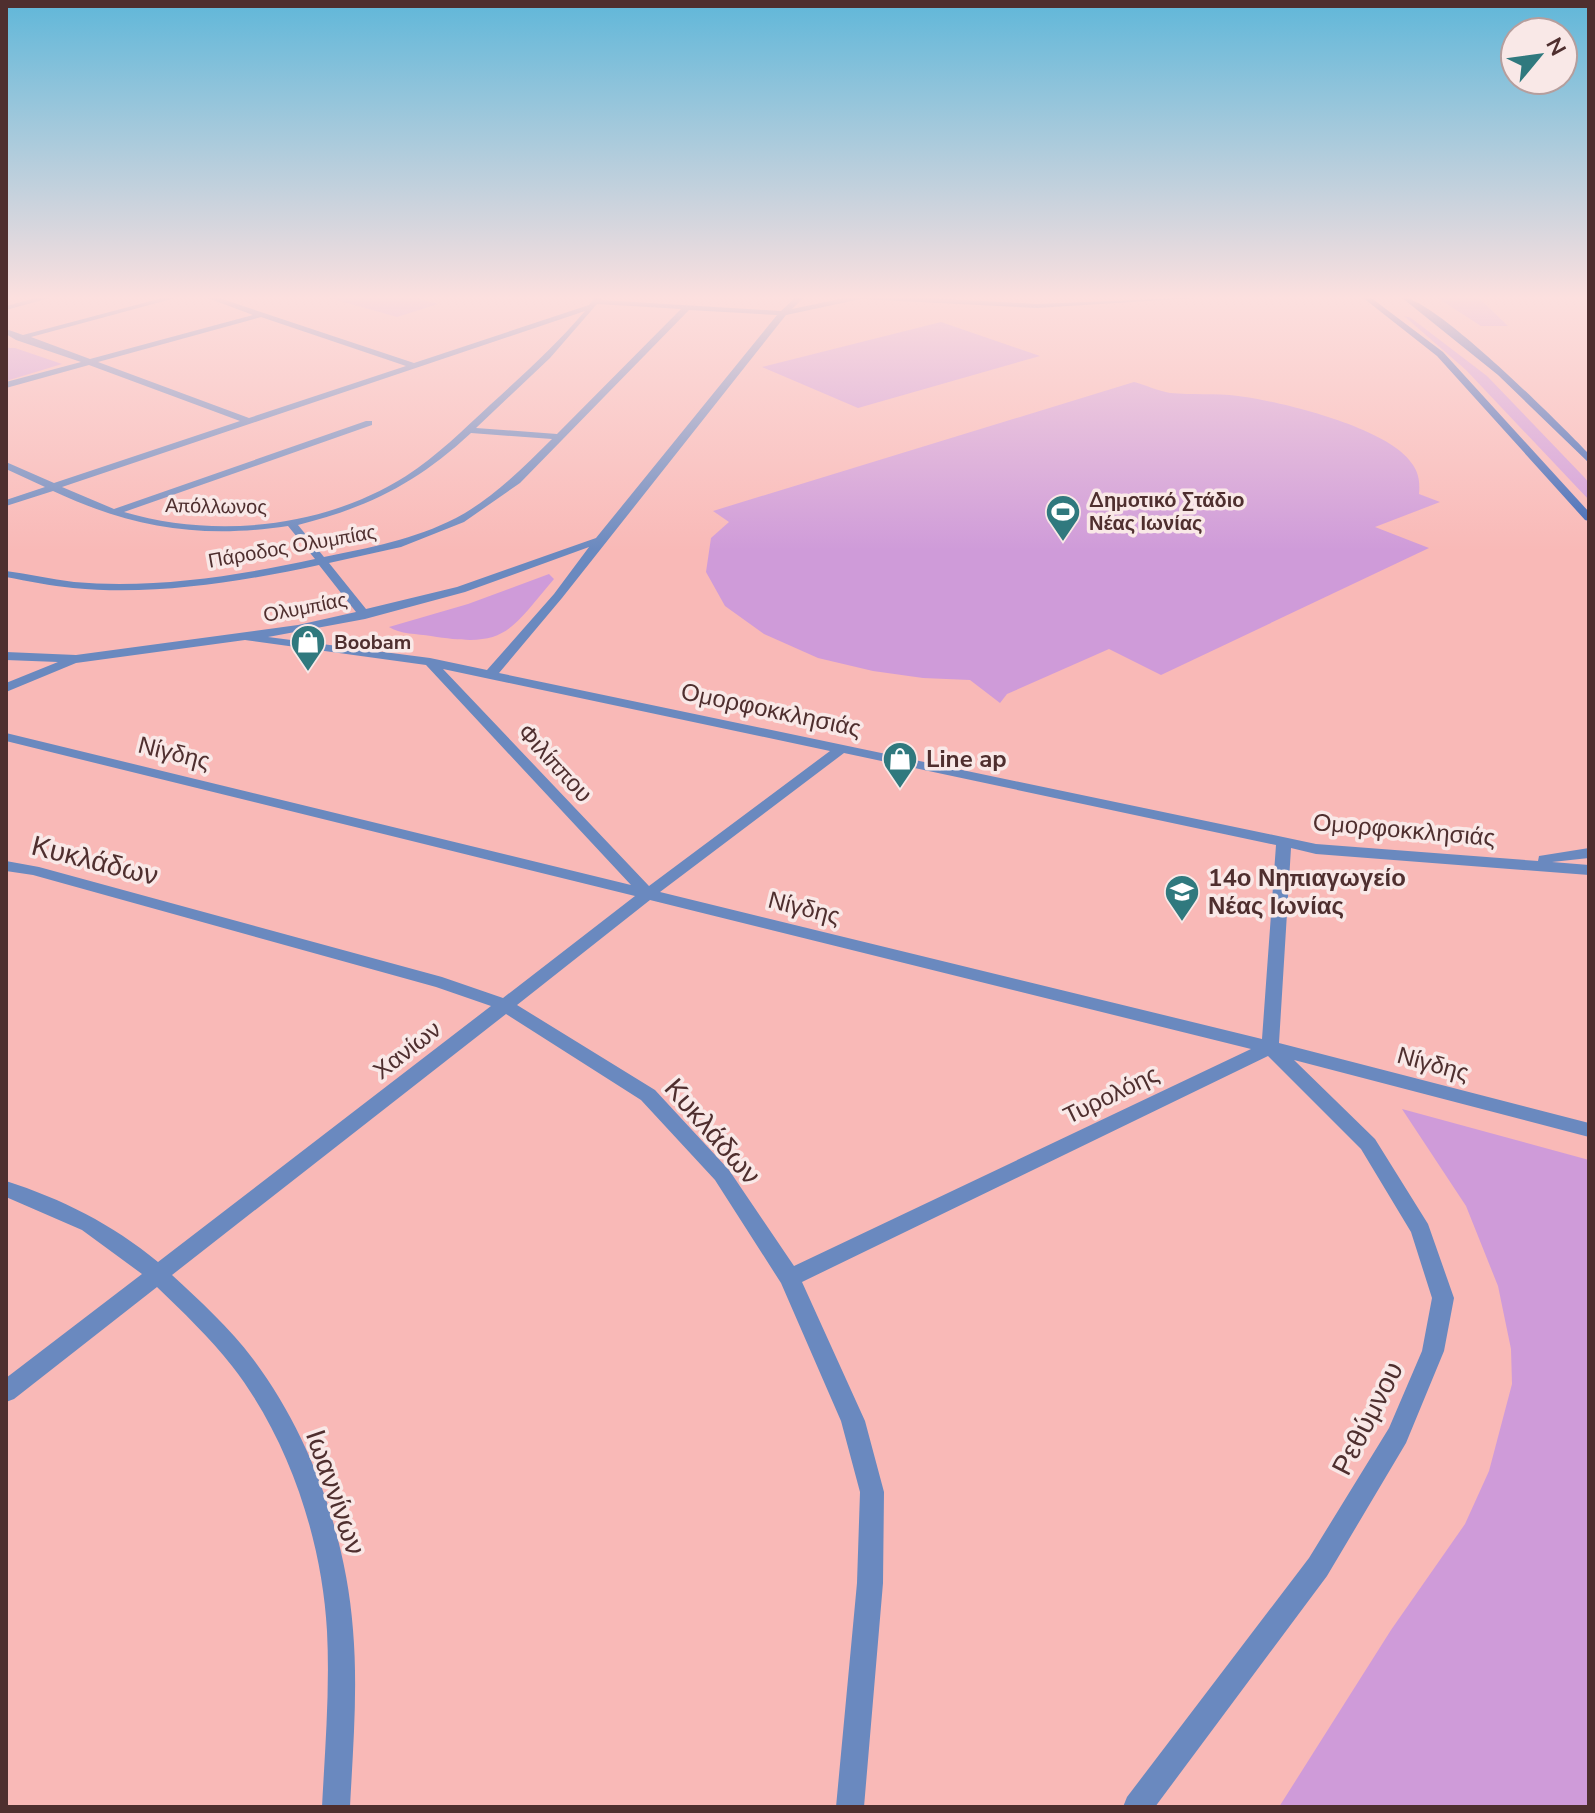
<svg xmlns="http://www.w3.org/2000/svg" width="1595" height="1813" viewBox="0 0 1595 1813" font-family="'Nunito Sans',sans-serif">
	<style>
		.green { fill: #cf9bd9 }
		.lines { fill: none; stroke-linecap: round; stroke-linejoin: round }
		.street { fill: #6a89bf; fill-rule: evenodd }
		.secondary { fill: #3966b6; fill-rule: evenodd }
		.labels { text-anchor: middle; stroke-width: 7; stroke-linejoin: round; paint-order: stroke }
		.far-poi-label { font-size: 20px; font-weight: bold; fill: #4f2f2f; stroke: #f9e8e7; text-anchor: start }
		.far-street-label { font-size: 20px; fill: #4f2f2f; stroke: #f9e8e7 }
		.street-label { font-size: 24px; fill: #4f2f2f; stroke: #f9e8e7 }
		.poi-label { font-size: 24px; font-weight: bold; fill: #4f2f2f; stroke: #f9e8e7; text-anchor: start }
		.near-street-label { font-size: 28px; fill: #4f2f2f; stroke: #f9e8e7 }
	</style>
	<rect width="100%" height="100%" fill="#f9b9b7"/>
	<!-- green -->
	<path class="green" d="M 326,297 L 413,297 L 438,304 L 397,317 Z
		M 1436,297 L 1478,297 L 1508,326 L 1481,326 Z
		M 1404,316 L 1411,318 L 1487,376 L 1584,477 L 1589,483 L 1589,500 L 1466,370 Z
		M 941,322 L 1040,356 L 858,408 L 762,367 Z
		M 6,348 L 15,348 L 62,364 L 6,381 Z
		M 1134,382 C 1146,385 1158,391 1170,393 C 1192,395 1215,393 1238,396 C 1279,401 1391,428 1413,465 C 1419,474 1420,483 1419,494 L 1440,502 L 1375,527 L 1429,548 L 1161,675 L 1109,649 L 1007,694 L 1000,703 L 970,680 L 923,678 L 873,671 L 818,658 L 764,634 L 725,606 L 706,572 L 711,538 L 729,522 L 713,511 Z
		M 549,574 L 554,579 C 508,633 506,648 431,636 C 418,634 399,634 389,627 L 468,604 Z
		M 1402,1109 L 1589,1160 L 1589,1807 L 1279,1807 L 1391,1630 L 1465,1524 L 1489,1471 L 1512,1384 L 1511,1349 L 1498,1286 L 1466,1206 Z"/>
	<g class="lines">
		<!-- street -->
		<path class="street" d="M 40,297 L 53,297 L 6,310 L 6,306 Z
			M 166,297 L 179,297 L 31,337 L 90,359 L 253,315 L 205,297 L 216,297 L 414,363 L 589,305 L 595,297 L 602,297 L 601,300 L 781,311 L 796,297 L 804,297 L 792,309 L 849,297 L 909,297 L 1037,304 L 1210,297 L 1037,308 L 861,299 L 786,315 L 562,598 L 499,673 L 1316,844 L 1538,861 L 1539,856 L 1589,848 L 1589,858 L 1552,862 L 1589,865 L 1589,875 L 1316,854 L 1291,848 L 1279,1043 L 1589,1123 L 1589,1137 L 1294,1060 L 1375,1139 L 1428,1224 L 1454,1298 L 1444,1351 L 1406,1443 L 1327,1576 L 1155,1807 L 1123,1807 L 1127,1797 L 1309,1558 L 1389,1428 L 1422,1351 L 1432,1298 L 1411,1232 L 1361,1149 L 1268,1056 L 802,1282 L 865,1421 L 884,1492 L 883,1583 L 864,1807 L 836,1807 L 857,1583 L 860,1492 L 841,1421 L 781,1283 L 715,1180 L 641,1100 L 506,1014 L 172,1275 C 200,1301 230,1328 253,1359 C 310,1435 346,1535 353,1630 C 358,1689 353,1748 350,1807 L 322,1807 C 325,1749 330,1690 327,1631 C 322,1540 289,1439 232,1366 C 210,1338 183,1312 157,1287 L 14,1399 L 6,1402 L 6,1378 L 142,1274 L 82,1230 L 6,1197 L 6,1181 C 62,1199 112,1224 158,1262 L 491,1006 L 436,987 L 33,875 L 6,871 L 6,861 L 39,867 L 442,977 L 503,998 L 635,896 L 6,741 L 6,733 L 631,885 L 426,665 L 245,640 L 76,663 L 6,692 L 6,683 L 58,662 L 6,660 L 6,652 L 76,655 L 298,625 L 356,612 L 319,565 C 240,582 154,596 73,588 C 51,586 28,581 6,577 L 6,571 C 28,574 51,579 74,582 C 153,589 237,576 315,559 L 288,526 C 201,539 132,528 53,491 L 6,506 L 6,500 L 45,487 L 6,469 L 6,462 L 54,483 L 240,421 L 89,365 L 6,388 L 6,382 L 81,362 L 16,340 L 6,334 L 6,329 L 23,335 ZM 597,304 L 681,309 L 557,434 L 476,428 L 550,358 ZM 689,310 L 777,315 L 596,538 L 457,587 L 366,609 L 329,563 L 401,547 L 464,522 L 520,483 ZM 585,311 C 556,345 523,375 490,405 C 463,430 437,456 406,476 C 324,528 216,539 124,512 L 372,425 L 372,421 L 366,421 L 114,509 L 62,487 ZM 261,317 L 406,366 L 249,418 L 98,362 ZM 471,433 L 552,439 C 523,468 492,499 456,518 C 415,539 369,548 324,557 L 298,525 C 369,507 417,483 471,433 ZM 589,547 L 554,594 L 487,670 L 430,658 L 268,637 L 365,619 L 465,592 ZM 443,669 L 490,679 L 830,751 L 649,886 ZM 844,753 L 1276,845 L 1262,1039 L 660,892 ZM 650,900 L 1251,1049 L 794,1266 L 729,1170 L 655,1090 L 517,1005 Z"/>
		<!-- secondary -->
		<path class="secondary" d="M 1362,297 L 1370,297 L 1443,352 L 1589,512 L 1589,521 L 1585,520 L 1437,356 Z
			M 1401,297 C 1434,297 1561,425 1589,454 L 1589,463 L 1498,375 Z"/>
	</g>
	<!-- sky -->
	<linearGradient id="sky" x2="0" y2="1"><stop stop-color="#60b7d9"/><stop offset="0.54" stop-color="#fce0df"/><stop offset="1" stop-color="#fce0df" stop-opacity="0"/></linearGradient>
	<rect width="1595" height="551" fill="url(#sky)"/>
	<!-- icons -->
	<defs>
		<symbol id="stadium-pin" viewBox="-11 -11 22 30"><path d="M0 17L-7.5 6A9.5 9.5 0 1 1 7.5 6Z" fill="#30797e" stroke="#f9e8e7"/><path d="M0-5a6.5 5 0 1 0 0 10a6.5 5 0 1 0 0-10ZM-3.5-1.8h7v3.6h-7Z" fill="#fff"/></symbol>
		<symbol id="shop-pin" viewBox="-11 -11 22 30"><path d="M0 17L-7.5 6A9.5 9.5 0 1 1 7.5 6Z" fill="#30797e" stroke="#f9e8e7"/><path d="M-5-2.5h2.3a2.7 3.5 0 0 1 5.4 0H5L5.5 6h-11ZM-1.5-2.5h3a1.5 2.3 0 0 0-3 0Z" fill="#fff"/></symbol>
		<symbol id="school-pin" viewBox="-11 -11 22 30"><path d="M0 17L-7.5 6A9.5 9.5 0 1 1 7.5 6Z" fill="#30797e" stroke="#f9e8e7"/><path d="M0-5L7-2L0 1L-7-2ZM-4 1L0 2.5L4 1V4Q0 6-4 4Z" fill="#fff"/></symbol>
	</defs>
	<g fill-rule="evenodd">
		<use href="#stadium-pin" x="1043" y="492" width="40" height="54"/>
		<use href="#shop-pin" x="288" y="622" width="40" height="54"/>
		<use href="#shop-pin" x="880" y="739" width="40" height="54"/>
		<use href="#school-pin" x="1162" y="872" width="40" height="54"/>
	</g>
	<g class="labels">
		<!-- far-poi labels -->
		<g class="far-poi-label">
			<text x="1089" y="507">Δημοτικό Στάδιο<tspan x="1089" dy="23">Νέας Ιωνίας</tspan></text>
			<text x="334" y="649">Boobam</text>
		</g>
		<!-- far-street labels -->
		<g class="far-street-label">
			<text transform="translate(216 506) rotate(1)" y="7">Απόλλωνος</text>
			<text transform="translate(292 546) rotate(-10)" y="7">Πάροδος Ολυμπίας</text>
			<text transform="translate(305 607) rotate(-11)" y="7">Ολυμπίας</text>
		</g>
		<!-- street labels -->
		<g class="street-label">
			<text transform="translate(771 710) rotate(12)" y="8">Ομορφοκκλησιάς</text>
			<text transform="translate(174 753) rotate(14)" y="8">Νίγδης</text>
			<text transform="translate(555 763) rotate(47)" y="8">Φιλίππου</text>
			<text transform="translate(1404 830) rotate(5)" y="8">Ομορφοκκλησιάς</text>
			<text transform="translate(804 908) rotate(14)" y="8">Νίγδης</text>
			<text transform="translate(407 1050) rotate(-38)" y="8">Χανίων</text>
			<text transform="translate(1433 1064) rotate(15)" y="8">Νίγδης</text>
			<text transform="translate(1111 1095) rotate(-26)" y="8">Τυρολόης</text>
		</g>
		<!-- poi labels -->
		<g class="poi-label">
			<text x="926" y="767">Line ap</text>
			<text x="1208" y="886">14ο Νηπιαγωγείο<tspan x="1208" dy="28">Νέας Ιωνίας</tspan></text>
		</g>
		<!-- near-street labels -->
		<g class="near-street-label">
			<text transform="translate(95 860) rotate(14)" y="10">Κυκλάδων</text>
			<text transform="translate(713 1131) rotate(49)" y="10">Κυκλάδων</text>
			<text transform="translate(1367 1418) rotate(-63)" y="10">Ρεθύμνου</text>
			<text transform="translate(336 1492) rotate(71)" y="10">Ιωαννίνων</text>
		</g>
	</g>
	<!-- border -->
	<rect width="1595" height="1813" fill="none" stroke="#4f2f2f" stroke-width="16"/>
	<!-- north arrow -->
	<g transform="translate(1539 56) rotate(61)"><circle r="38" fill="#f9e8e7" stroke="#b59e9d" stroke-width="2"/>
	<path d="M0-6L14 30L0 20L-14 30Z" fill="#30797e"/>
	<text y="-12" font-size="22" font-weight="bold" text-anchor="middle" fill="#4f2f2f">N</text>
	</g>
</svg>
